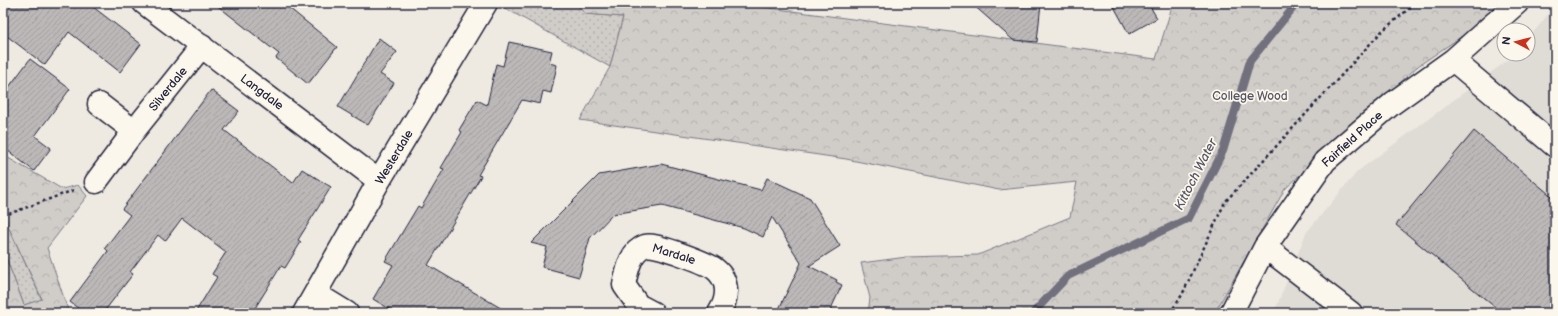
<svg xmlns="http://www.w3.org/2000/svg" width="1558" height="316" viewBox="0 0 1558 316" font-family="'Balsamiq Sans',sans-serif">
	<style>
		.built { fill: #dfdbd5 }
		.grass { fill: url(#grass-dots); stroke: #797882 }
		.forest { fill: url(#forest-crowns); stroke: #797882 }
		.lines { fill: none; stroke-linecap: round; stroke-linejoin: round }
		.stream { stroke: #716f7c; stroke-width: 8 }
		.building { fill: url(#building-hatch); stroke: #22223b }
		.minor-casing { stroke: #22223b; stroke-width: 25 }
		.path { stroke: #22223b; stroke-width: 2.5; stroke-dasharray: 3 3; stroke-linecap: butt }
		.minor { stroke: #fbf7ec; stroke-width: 22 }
		.labels { text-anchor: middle; stroke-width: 3.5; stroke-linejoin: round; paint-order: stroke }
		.street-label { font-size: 12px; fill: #22223b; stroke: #fbf7ec }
		.park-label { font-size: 12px; fill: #565566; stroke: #fbf7ec }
		.water-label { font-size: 13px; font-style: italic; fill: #575666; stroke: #fbf7ec }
	</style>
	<defs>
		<pattern id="grass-dots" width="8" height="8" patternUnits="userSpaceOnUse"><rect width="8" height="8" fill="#d0cdc9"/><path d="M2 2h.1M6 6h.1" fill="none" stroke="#b2b0ae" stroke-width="1.8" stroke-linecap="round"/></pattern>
		<pattern id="forest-crowns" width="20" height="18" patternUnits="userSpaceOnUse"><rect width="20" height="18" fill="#d0cdc9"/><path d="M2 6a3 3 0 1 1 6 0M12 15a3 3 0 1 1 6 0" fill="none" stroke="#b2b0ae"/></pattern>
		<pattern id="building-hatch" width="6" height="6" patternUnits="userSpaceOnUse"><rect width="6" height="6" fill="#bcb8b8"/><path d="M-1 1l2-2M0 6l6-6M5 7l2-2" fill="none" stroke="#a19e9f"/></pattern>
	</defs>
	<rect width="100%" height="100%" fill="#eeeae2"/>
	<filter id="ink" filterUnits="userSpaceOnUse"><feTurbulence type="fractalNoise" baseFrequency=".025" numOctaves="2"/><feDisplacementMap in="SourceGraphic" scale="8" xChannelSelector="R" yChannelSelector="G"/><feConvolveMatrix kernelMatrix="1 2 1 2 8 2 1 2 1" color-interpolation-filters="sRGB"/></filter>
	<g filter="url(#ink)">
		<!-- built -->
		<path class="built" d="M 1555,6 L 1555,313 L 1274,313 L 1306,233 L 1358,171 L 1516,54 L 1528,54 L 1528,39 Z"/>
		<!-- grass -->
		<path class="grass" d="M 506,3 L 576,3 L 586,14 L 623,17 L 610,67 L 503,7 Z
			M 3,215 L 42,300 L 24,305 L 3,250 Z"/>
		<!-- forest -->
		<path class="forest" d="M 576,3 L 731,3 L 1156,59 L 1173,3 L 1504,3 L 1493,15 L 1418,66 L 1285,189 L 1215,312 L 1233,313 L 868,313 L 870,298 L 861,263 L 907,257 L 978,255 L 1070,217 L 1077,182 L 999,190 L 846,159 L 580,120 L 610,67 L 623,17 L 585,14 Z
			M 3,155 L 62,189 L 78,185 L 87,196 L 47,248 L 69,313 L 3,313 L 3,250 L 24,305 L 42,299 L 3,215 Z"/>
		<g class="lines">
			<!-- stream -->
			<path class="stream" d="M 1033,313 L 1068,276 L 1189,218 L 1223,151 L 1250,61 L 1297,3"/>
		</g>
		<!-- building -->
		<path class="building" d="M 3,3 L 88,3 L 141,44 L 120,72 L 69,32 L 45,65 L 3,33 Z
			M 214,3 L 283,3 L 337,47 L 308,84 L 276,58 L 279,54 Z
			M 971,3 L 1041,3 L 1037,42 L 1013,40 Z
			M 1112,3 L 1148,3 L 1157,18 L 1129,34 Z
			M 379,38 L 397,52 L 380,74 L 394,83 L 368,125 L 338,107 Z
			M 509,42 L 552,51 L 549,63 L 557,65 L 551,93 L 543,91 L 540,104 L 522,100 L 478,175 L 481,176 L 428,265 L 509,313 L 396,313 L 373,299 L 393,265 L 385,261 L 418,206 L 421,208 L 444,169 L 441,168 L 462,132 L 459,130 L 477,100 L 487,105 L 496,64 L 503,66 Z
			M 30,59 L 70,89 L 35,136 L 51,148 L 34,171 L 3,147 L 3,95 Z
			M 211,90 L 239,111 L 224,130 L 293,183 L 302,169 L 331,187 L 298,240 L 301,242 L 285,268 L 281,266 L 252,313 L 195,313 L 217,277 L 212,274 L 226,252 L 182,218 L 165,241 L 158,235 L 130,272 L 133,274 L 103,313 L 84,313 L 70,302 L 108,251 L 105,248 L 130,215 L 122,209 Z
			M 1474,131 L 1555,199 L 1555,313 L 1502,313 L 1396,225 Z
			M 661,164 L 761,190 L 767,178 L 810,198 L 840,246 L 809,266 L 837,280 L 836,282 L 842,285 L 829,313 L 777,313 L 801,263 L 772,217 L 763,237 L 744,228 L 662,206 L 613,214 L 590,238 L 579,277 L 542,267 L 547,247 L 531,243 L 599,175 Z"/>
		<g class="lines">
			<defs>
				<path id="minor" d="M 144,3 L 379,181
					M 1453,60 L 1555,146
					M 99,104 L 134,131
					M 96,182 L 134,131 L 202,46
					M 1265,247 L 1351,313
					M 316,294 L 347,313
					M 304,313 L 379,181 L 486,3
					M 653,313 L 638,305 L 624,285 C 627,272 630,251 645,246 C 654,244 667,250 675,252 C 686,256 707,263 715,269 C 730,281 728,299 719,313
					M 1231,313 L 1265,247 L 1325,161 L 1393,103 L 1453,60 L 1517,3"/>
			</defs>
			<!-- minor casing -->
			<use href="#minor" class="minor-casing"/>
			<!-- path -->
			<path class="path" d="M 3,216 L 74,190
				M 1170,313 L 1182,295 L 1225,202 L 1382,31 L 1416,3"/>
			<!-- minor -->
			<use href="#minor" class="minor"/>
		</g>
	</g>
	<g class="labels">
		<!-- street labels -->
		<g class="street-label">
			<text transform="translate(168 89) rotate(-51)" y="4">Silverdale</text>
			<text transform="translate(262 92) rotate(37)" y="4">Langdale</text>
			<text transform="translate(1352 139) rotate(-42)" y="4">Fairfield Place</text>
			<text transform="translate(394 157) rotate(-59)" y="4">Westerdale</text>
			<text transform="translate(674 254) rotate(17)" y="4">Mardale</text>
		</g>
		<!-- park labels -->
		<g class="park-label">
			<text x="1250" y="100">College Wood</text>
		</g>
		<!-- water labels -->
		<g class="water-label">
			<text transform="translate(1195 174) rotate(-63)" y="5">Kittoch Water</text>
		</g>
	</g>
	<!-- margin -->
	<rect width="1558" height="316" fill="none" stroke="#fbf7ec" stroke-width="16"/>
	<rect x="8" y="8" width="1542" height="300" fill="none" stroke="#22223b" stroke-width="1.5" filter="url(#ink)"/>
	<!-- north arrow -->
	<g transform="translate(1516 42) rotate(277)"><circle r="19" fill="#fbf7ec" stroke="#a4a2a5"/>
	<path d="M0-3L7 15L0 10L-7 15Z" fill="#c8321e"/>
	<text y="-6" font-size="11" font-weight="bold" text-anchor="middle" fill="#22223b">N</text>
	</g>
</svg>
